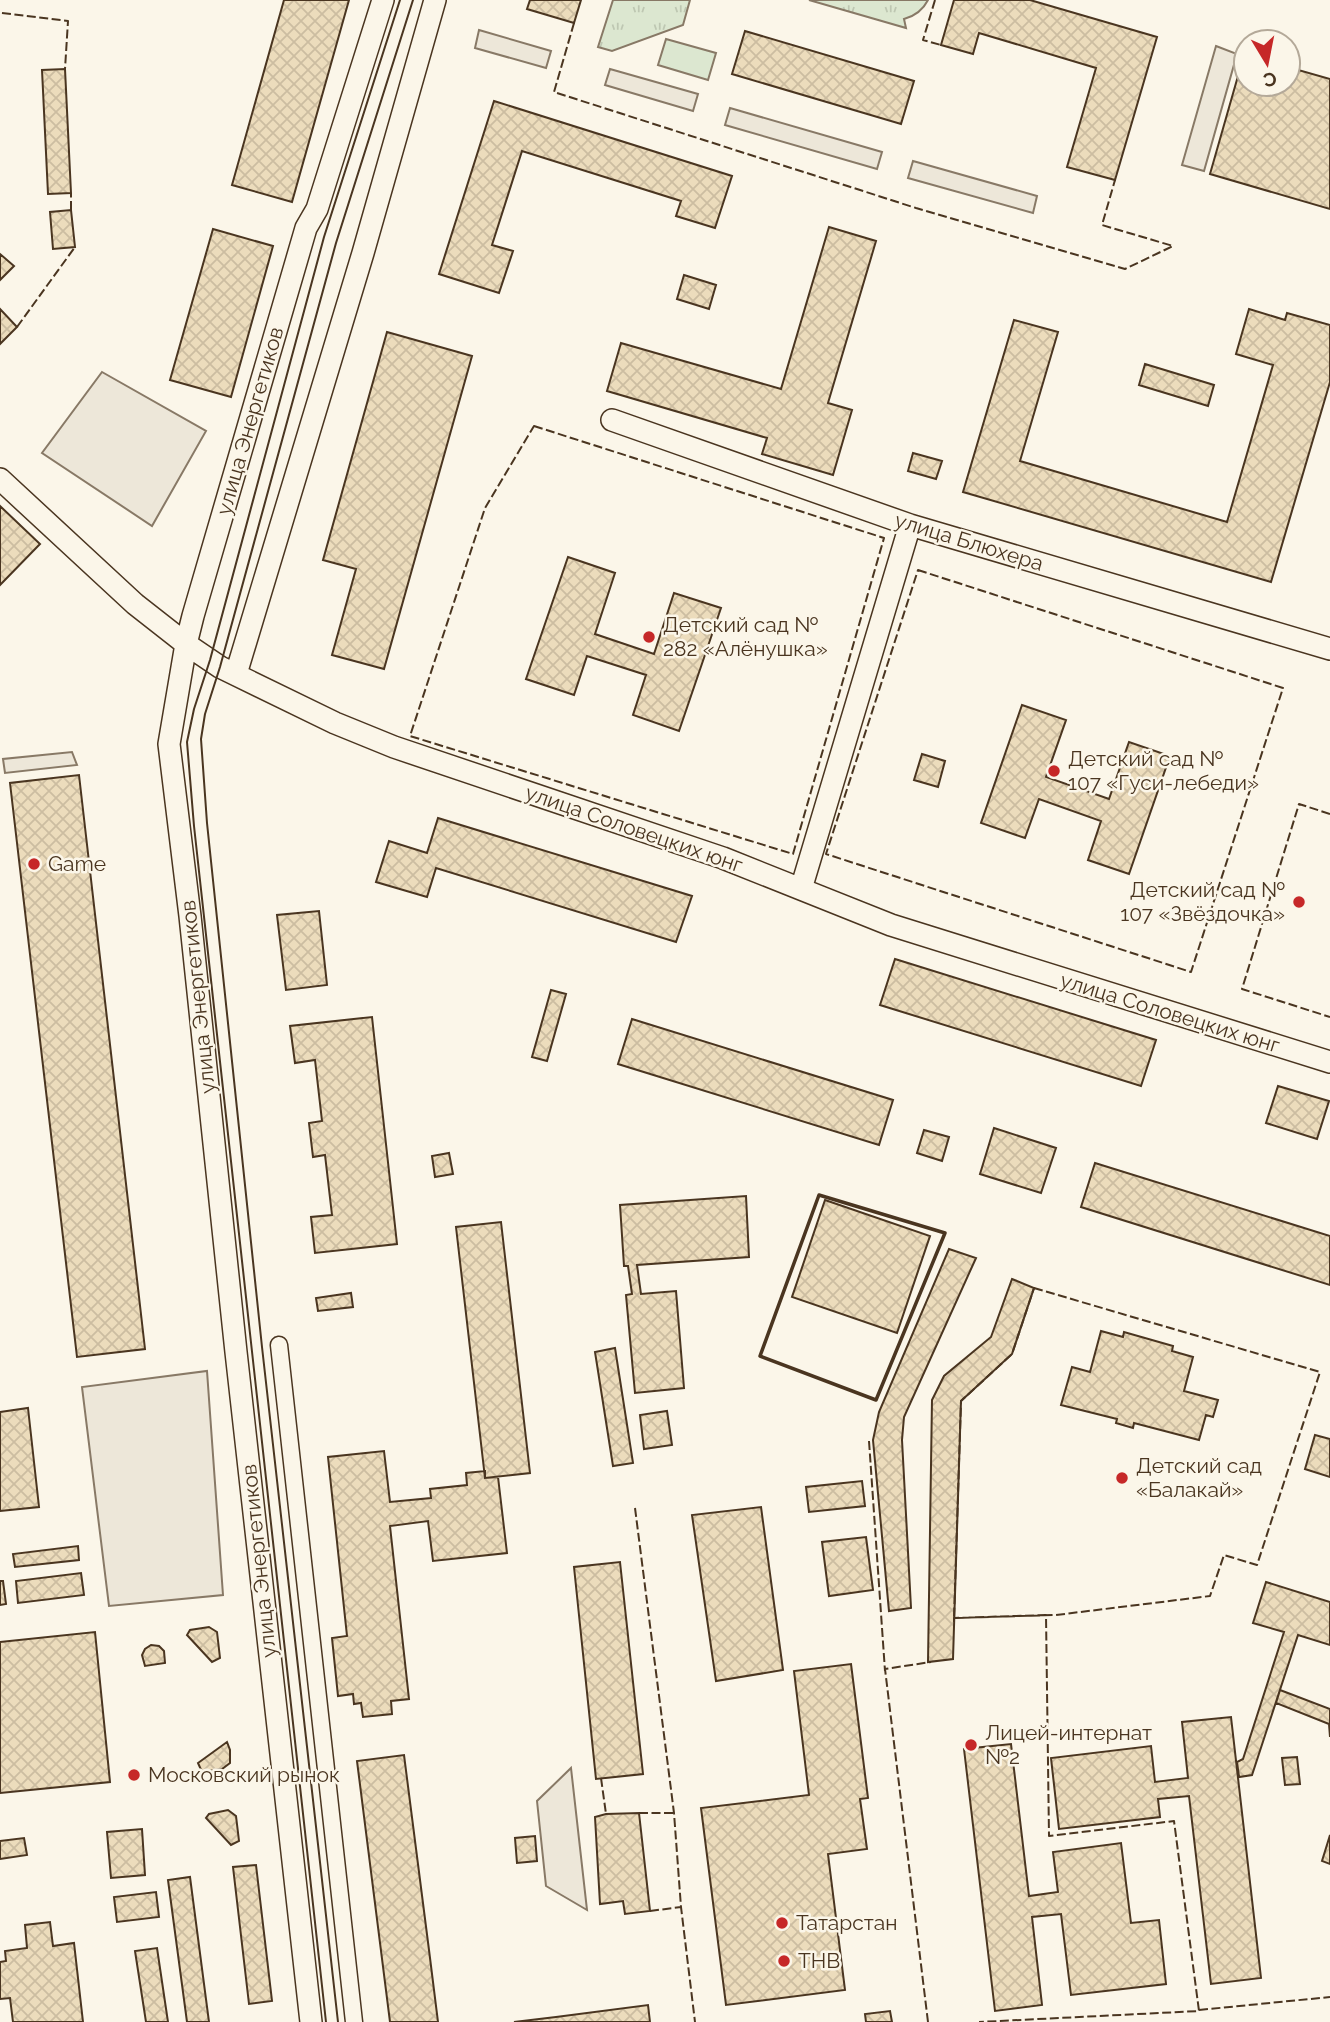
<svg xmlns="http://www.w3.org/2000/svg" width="1330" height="2022" viewBox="0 0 1330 2022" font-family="Raleway,sans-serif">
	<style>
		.grass { fill: url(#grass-tufts); stroke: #887966; stroke-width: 2 }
		.garden { fill: #dce7d0; stroke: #887966; stroke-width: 2 }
		.parking { fill: #ede7d9; stroke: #887966; stroke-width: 2 }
		.building { fill: url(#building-cross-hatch); stroke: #4a3520; stroke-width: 2 }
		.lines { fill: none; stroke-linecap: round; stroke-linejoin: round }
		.pedestrian-casing { stroke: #4a3520; stroke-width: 19 }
		.minor-casing { stroke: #4a3520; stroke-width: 24 }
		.pedestrian { stroke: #fbf6e9; stroke-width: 16 }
		.minor { stroke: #fbf6e9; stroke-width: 21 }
		.tram { stroke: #4a3520; stroke-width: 2 }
		.fence { stroke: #4a3520; stroke-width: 2; stroke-dasharray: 9 3.5; stroke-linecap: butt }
		.wall { stroke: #4a3520; stroke-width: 3.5 }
		.poi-dot { fill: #c62828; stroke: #fbf6e9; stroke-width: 2.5 }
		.labels { text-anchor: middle; stroke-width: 5; stroke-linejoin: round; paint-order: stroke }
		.street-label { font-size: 21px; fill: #4a3520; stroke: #fbf6e9 }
		.poi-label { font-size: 21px; fill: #4a3520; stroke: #fbf6e9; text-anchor: start }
	</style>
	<defs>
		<pattern id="grass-tufts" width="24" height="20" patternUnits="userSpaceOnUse" patternTransform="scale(1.75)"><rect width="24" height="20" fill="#dce7d0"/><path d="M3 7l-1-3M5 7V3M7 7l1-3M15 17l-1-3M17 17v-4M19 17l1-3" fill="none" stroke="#bec7b2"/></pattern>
		<pattern id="building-cross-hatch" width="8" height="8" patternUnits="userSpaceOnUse" patternTransform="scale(1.75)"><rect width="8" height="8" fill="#ecdcbc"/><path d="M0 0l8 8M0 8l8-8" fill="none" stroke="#ccbda1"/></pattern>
	</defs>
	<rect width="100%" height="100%" fill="#fbf6e9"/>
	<!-- grass -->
	<path class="grass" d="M 613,0 L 690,0 L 683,25 L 612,51 L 598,47 Z
		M 809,0 L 928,0 C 923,10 915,16 904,19 L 906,28 Z"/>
	<!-- garden -->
	<path class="garden" d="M 666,39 L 716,53 L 708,80 L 658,65 Z"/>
	<!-- parking -->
	<path class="parking" d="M 479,30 L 551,51 L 546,68 L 475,48 Z
		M 1216,46 L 1237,54 L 1204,171 L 1182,165 Z
		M 610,69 L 698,94 L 693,111 L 605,85 Z
		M 730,108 L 882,152 L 877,169 L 725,125 Z
		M 913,161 L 1037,196 L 1033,213 L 908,178 Z
		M 102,372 L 206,431 L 152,526 L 42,453 Z
		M 72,752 L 77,765 L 5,773 L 3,759 Z
		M 207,1371 L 223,1595 L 109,1606 L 82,1387 Z
		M 571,1768 L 587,1910 L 546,1886 L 537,1801 Z"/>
	<!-- building -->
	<path class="building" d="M 284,0 L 349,0 L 292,202 L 232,185 Z
		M 530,0 L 581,0 L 574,23 L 527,9 Z
		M 954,0 L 1030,0 L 1157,37 L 1115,180 L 1067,167 L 1096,68 L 979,33 L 973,54 L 941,45 Z
		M 745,31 L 914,81 L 901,124 L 732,74 Z
		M 1244,55 L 1246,55 L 1246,84 L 1288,84 L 1288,67 L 1330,79 L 1330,209 L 1210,174 Z
		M 65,69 L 71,193 L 48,194 L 42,70 Z
		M 494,101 L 732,176 L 715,228 L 676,216 L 681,201 L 522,151 L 492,245 L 513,251 L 499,293 L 439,274 Z
		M 71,210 L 75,247 L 53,249 L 50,212 Z
		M 829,227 L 876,241 L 828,403 L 852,410 L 833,475 L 762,454 L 767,438 L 607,391 L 621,343 L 781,389 Z
		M 213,229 L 273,246 L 231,397 L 170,380 Z
		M 0,254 L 14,266 L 0,280 Z
		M 684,275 L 716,285 L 709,309 L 677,299 Z
		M 0,309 L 17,327 L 0,344 Z
		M 1249,309 L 1285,320 L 1287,313 L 1330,325 L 1330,382 L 1271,582 L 963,492 L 1014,320 L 1058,332 L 1020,461 L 1227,522 L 1273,365 L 1236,354 Z
		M 387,332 L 472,356 L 384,669 L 332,655 L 356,569 L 323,560 Z
		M 1145,364 L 1214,385 L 1208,406 L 1139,385 Z
		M 913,453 L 942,461 L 936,479 L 908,471 Z
		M 0,506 L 40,544 L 0,585 Z
		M 568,557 L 615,573 L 595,634 L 654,654 L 674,593 L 721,608 L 679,731 L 633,715 L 646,675 L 587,656 L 574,695 L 526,679 Z
		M 1022,705 L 1066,720 L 1046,777 L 1109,799 L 1129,742 L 1170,756 L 1129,874 L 1088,860 L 1101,821 L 1039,799 L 1025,838 L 981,823 Z
		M 922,754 L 945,761 L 938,787 L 914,780 Z
		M 79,775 L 145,1349 L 77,1357 L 10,783 Z
		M 438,818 L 692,896 L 676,942 L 436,868 L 427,897 L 376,882 L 389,841 L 427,853 Z
		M 319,911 L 327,985 L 286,990 L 277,915 Z
		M 895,959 L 1156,1040 L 1141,1086 L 880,1005 Z
		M 551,990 L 566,994 L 547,1061 L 532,1057 Z
		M 372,1017 L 397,1244 L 315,1253 L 311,1217 L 332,1215 L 325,1155 L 313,1157 L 309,1123 L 322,1121 L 315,1060 L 295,1063 L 290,1026 Z
		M 632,1019 L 893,1100 L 879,1145 L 618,1064 Z
		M 1278,1086 L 1329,1101 L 1317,1139 L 1266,1123 Z
		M 994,1128 L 1056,1148 L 1041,1193 L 980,1174 Z
		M 924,1130 L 949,1137 L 942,1161 L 917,1153 Z
		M 449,1153 L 453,1174 L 435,1177 L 432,1156 Z
		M 1095,1163 L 1330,1236 L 1330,1285 L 1081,1207 Z
		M 746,1196 L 749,1257 L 637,1265 L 641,1294 L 676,1291 L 684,1388 L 635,1393 L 626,1295 L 632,1294 L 628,1266 L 624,1266 L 620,1205 Z
		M 825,1200 L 930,1236 L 897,1333 L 792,1297 Z
		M 501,1222 L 530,1473 L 485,1478 L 456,1227 Z
		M 949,1249 L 976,1258 L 904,1417 L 902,1440 L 911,1608 L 889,1611 L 873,1440 L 879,1412 Z
		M 1012,1279 L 1034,1288 L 1012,1354 L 961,1401 L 953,1659 L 928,1662 L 932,1400 L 944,1376 L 991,1337 Z
		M 351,1293 L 353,1307 L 318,1311 L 316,1298 Z
		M 1101,1331 L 1123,1337 L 1124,1332 L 1173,1346 L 1172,1351 L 1193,1357 L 1184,1391 L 1218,1400 L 1213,1417 L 1206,1415 L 1199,1440 L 1134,1423 L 1133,1428 L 1116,1423 L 1117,1419 L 1061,1405 L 1072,1367 L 1090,1372 Z
		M 615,1348 L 633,1463 L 613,1466 L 595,1352 Z
		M 28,1408 L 39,1507 L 0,1511 L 0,1412 Z
		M 667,1411 L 672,1445 L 644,1449 L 640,1415 Z
		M 1315,1435 L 1330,1439 L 1330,1477 L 1305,1469 Z
		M 384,1451 L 390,1502 L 431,1498 L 430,1489 L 467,1485 L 466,1473 L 485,1471 L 485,1478 L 498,1477 L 507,1553 L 433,1561 L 428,1521 L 390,1526 L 409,1699 L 391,1701 L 392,1714 L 363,1717 L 361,1703 L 354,1704 L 353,1694 L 338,1696 L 332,1638 L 347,1636 L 328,1457 Z
		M 862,1481 L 865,1506 L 809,1512 L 806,1487 Z
		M 761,1507 L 783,1670 L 716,1681 L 692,1515 Z
		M 866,1537 L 873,1590 L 829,1596 L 822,1542 Z
		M 78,1546 L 79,1560 L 15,1567 L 13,1554 Z
		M 620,1562 L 643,1774 L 596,1779 L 574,1567 Z
		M 81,1573 L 84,1595 L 18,1603 L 16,1581 Z
		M 0,1581 L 3,1581 L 6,1604 L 0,1605 Z
		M 1266,1582 L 1330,1602 L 1330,1645 L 1298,1635 L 1252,1775 L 1239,1777 L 1237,1762 L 1243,1759 L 1284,1632 L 1253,1623 Z
		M 209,1627 L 217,1632 L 220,1658 L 212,1662 L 187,1635 L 190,1630 Z
		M 95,1632 L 110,1782 L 0,1793 L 0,1642 Z
		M 151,1645 L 159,1646 L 164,1651 L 165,1663 L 145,1666 L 142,1655 L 145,1649 Z
		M 851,1664 L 868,1798 L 860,1799 L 867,1849 L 828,1854 L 845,1990 L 726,2005 L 701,1808 L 809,1795 L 794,1671 Z
		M 1280,1690 L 1330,1709 L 1330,1737 L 1329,1724 L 1276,1703 Z
		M 1231,1717 L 1261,1978 L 1211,1984 L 1189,1796 L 1158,1799 L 1160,1817 L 1059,1829 L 1051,1758 L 1151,1746 L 1155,1782 L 1188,1778 L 1182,1722 Z
		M 227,1742 L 230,1750 L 230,1763 L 222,1769 L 202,1772 L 198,1763 Z
		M 1011,1744 L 1029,1896 L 1058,1892 L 1053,1852 L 1121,1843 L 1131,1923 L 1159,1920 L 1166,1984 L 1071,1995 L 1061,1914 L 1032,1917 L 1042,2005 L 995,2011 L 964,1749 Z
		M 404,1755 L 429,1950 L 438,2022 L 390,2022 L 357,1761 Z
		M 1297,1757 L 1300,1784 L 1285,1785 L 1282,1758 Z
		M 228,1810 L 236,1816 L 239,1841 L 231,1845 L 206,1818 L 209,1814 Z
		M 639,1813 L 650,1911 L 625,1914 L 623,1901 L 600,1904 L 595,1817 L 606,1814 Z
		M 142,1829 L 145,1875 L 111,1878 L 107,1832 Z
		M 1330,1835 L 1330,1864 L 1322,1861 Z
		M 535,1836 L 537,1861 L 517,1863 L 515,1838 Z
		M 24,1838 L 27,1855 L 0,1859 L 0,1841 Z
		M 256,1865 L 272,2001 L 249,2004 L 233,1867 Z
		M 190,1877 L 209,2022 L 187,2022 L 168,1880 Z
		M 156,1892 L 159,1917 L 117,1922 L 114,1897 Z
		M 50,1922 L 53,1946 L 74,1943 L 83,2022 L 13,2022 L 10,1998 L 0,1999 L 0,1962 L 6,1961 L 5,1951 L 27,1948 L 25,1925 Z
		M 157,1948 L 168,2022 L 146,2022 L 135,1951 Z
		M 648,2005 L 650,2022 L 514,2022 L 556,2017 Z
		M 890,2011 L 892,2022 L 866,2022 L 865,2014 Z"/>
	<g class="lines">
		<defs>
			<path id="pedestrian" d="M 279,1345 L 354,2022"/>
			<path id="minor" d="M 612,420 L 910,525 L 1330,649
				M 0,479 L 135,604 L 186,644 L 220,667 L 335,723 L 394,747 L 723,858 L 891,925 L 1330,1062
				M 236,674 L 363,253 L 435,0
				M 801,889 L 910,525
				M 311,2022 L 236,1352 L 190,916 L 169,744 L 186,644 L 193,616 L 306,228 L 317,209 L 383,0"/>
		</defs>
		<!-- pedestrian casing -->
		<use href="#pedestrian" class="pedestrian-casing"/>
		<!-- minor casing -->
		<use href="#minor" class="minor-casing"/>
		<!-- pedestrian -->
		<use href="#pedestrian" class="pedestrian"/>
		<!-- minor -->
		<use href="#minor" class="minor"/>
		<!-- tram -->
		<path class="tram" d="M 326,2022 L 194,826 L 187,742 L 194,709 L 210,660 L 324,237 L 400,0
			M 338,2022 L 262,1347 L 207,823 L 201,739 L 205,714 L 220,667 L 336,243 L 413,0"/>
		<!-- fence -->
		<path class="fence" d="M 935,0 L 923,40 L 941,45
			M 2,13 L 68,21 L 65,69
			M 574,23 L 554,92 L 916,208 L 1125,269 L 1173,246 L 1102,225 L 1115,180
			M 71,210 L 71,193
			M 17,327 L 75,247
			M 534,426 L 884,538 L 793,854 L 410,736 L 485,508 Z
			M 918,570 L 1283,688 L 1191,972 L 826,854 Z
			M 1330,814 L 1299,804 L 1242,989 L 1330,1017
			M 1034,1288 L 1320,1372 L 1257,1565 L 1224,1555 L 1210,1596 L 1056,1615 L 954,1618 L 961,1401 L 1012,1354 Z
			M 869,1441 L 885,1671
			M 635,1508 L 674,1813 L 681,1907 L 695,2022
			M 954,1622 L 954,1618 L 1046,1615 L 1049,1836 L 1174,1821 L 1199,2011 L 979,2022
			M 601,1778 L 606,1814
			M 639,1813 L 674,1813
			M 650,1911 L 681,1907
			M 1199,2010 L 1330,1997
			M 928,2022 L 885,1669 L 931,1662"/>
		<!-- wall -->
		<path class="wall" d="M 819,1195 L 945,1233 L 876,1400 L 760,1356 Z"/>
	</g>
	<!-- markers -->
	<g class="poi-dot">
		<circle cx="649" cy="637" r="7"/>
		<circle cx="1054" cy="771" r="7"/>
		<circle cx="34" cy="864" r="7"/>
		<circle cx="1299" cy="902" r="7"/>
		<circle cx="1122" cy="1478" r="7"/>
		<circle cx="971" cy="1745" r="7"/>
		<circle cx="134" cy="1775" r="7"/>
		<circle cx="782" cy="1923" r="7"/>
		<circle cx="784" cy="1961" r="7"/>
	</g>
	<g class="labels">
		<!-- street labels -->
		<g class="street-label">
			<text transform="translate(250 421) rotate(-74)" y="7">улица Энергетиков</text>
			<text transform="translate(969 542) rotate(17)" y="7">улица Блюхера</text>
			<text transform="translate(634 829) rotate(19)" y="7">улица Соловецких юнг</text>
			<text transform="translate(198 997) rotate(-96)" y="7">улица Энергетиков</text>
			<text transform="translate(1170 1013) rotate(17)" y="7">улица Соловецких юнг</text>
			<text transform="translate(259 1561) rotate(-96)" y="7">улица Энергетиков</text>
		</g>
		<!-- poi labels -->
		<g class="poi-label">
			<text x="663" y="632">Детский сад №<tspan x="663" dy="24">282 «Алёнушка»</tspan></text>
			<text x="1068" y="766">Детский сад №<tspan x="1068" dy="24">107 «Гуси-лебеди»</tspan></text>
			<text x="48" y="871">Game</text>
			<text x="1285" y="897" text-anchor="end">Детский сад №<tspan x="1285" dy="24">107 «Звёздочка»</tspan></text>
			<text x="1136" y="1473">Детский сад<tspan x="1136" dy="24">«Балакай»</tspan></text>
			<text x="985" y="1740">Лицей-интернат<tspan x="985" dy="24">№2</tspan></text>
			<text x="148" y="1782">Московский рынок</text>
			<text x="796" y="1930">Татарстан</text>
			<text x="798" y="1968">ТНВ</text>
		</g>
	</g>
	<!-- north arrow -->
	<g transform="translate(1267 63) rotate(170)"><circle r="33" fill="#fbf6e9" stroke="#b4a999" stroke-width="2"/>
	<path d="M0-5L12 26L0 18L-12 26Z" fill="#c62828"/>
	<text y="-10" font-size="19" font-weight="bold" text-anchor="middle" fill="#4a3520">С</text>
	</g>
</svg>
